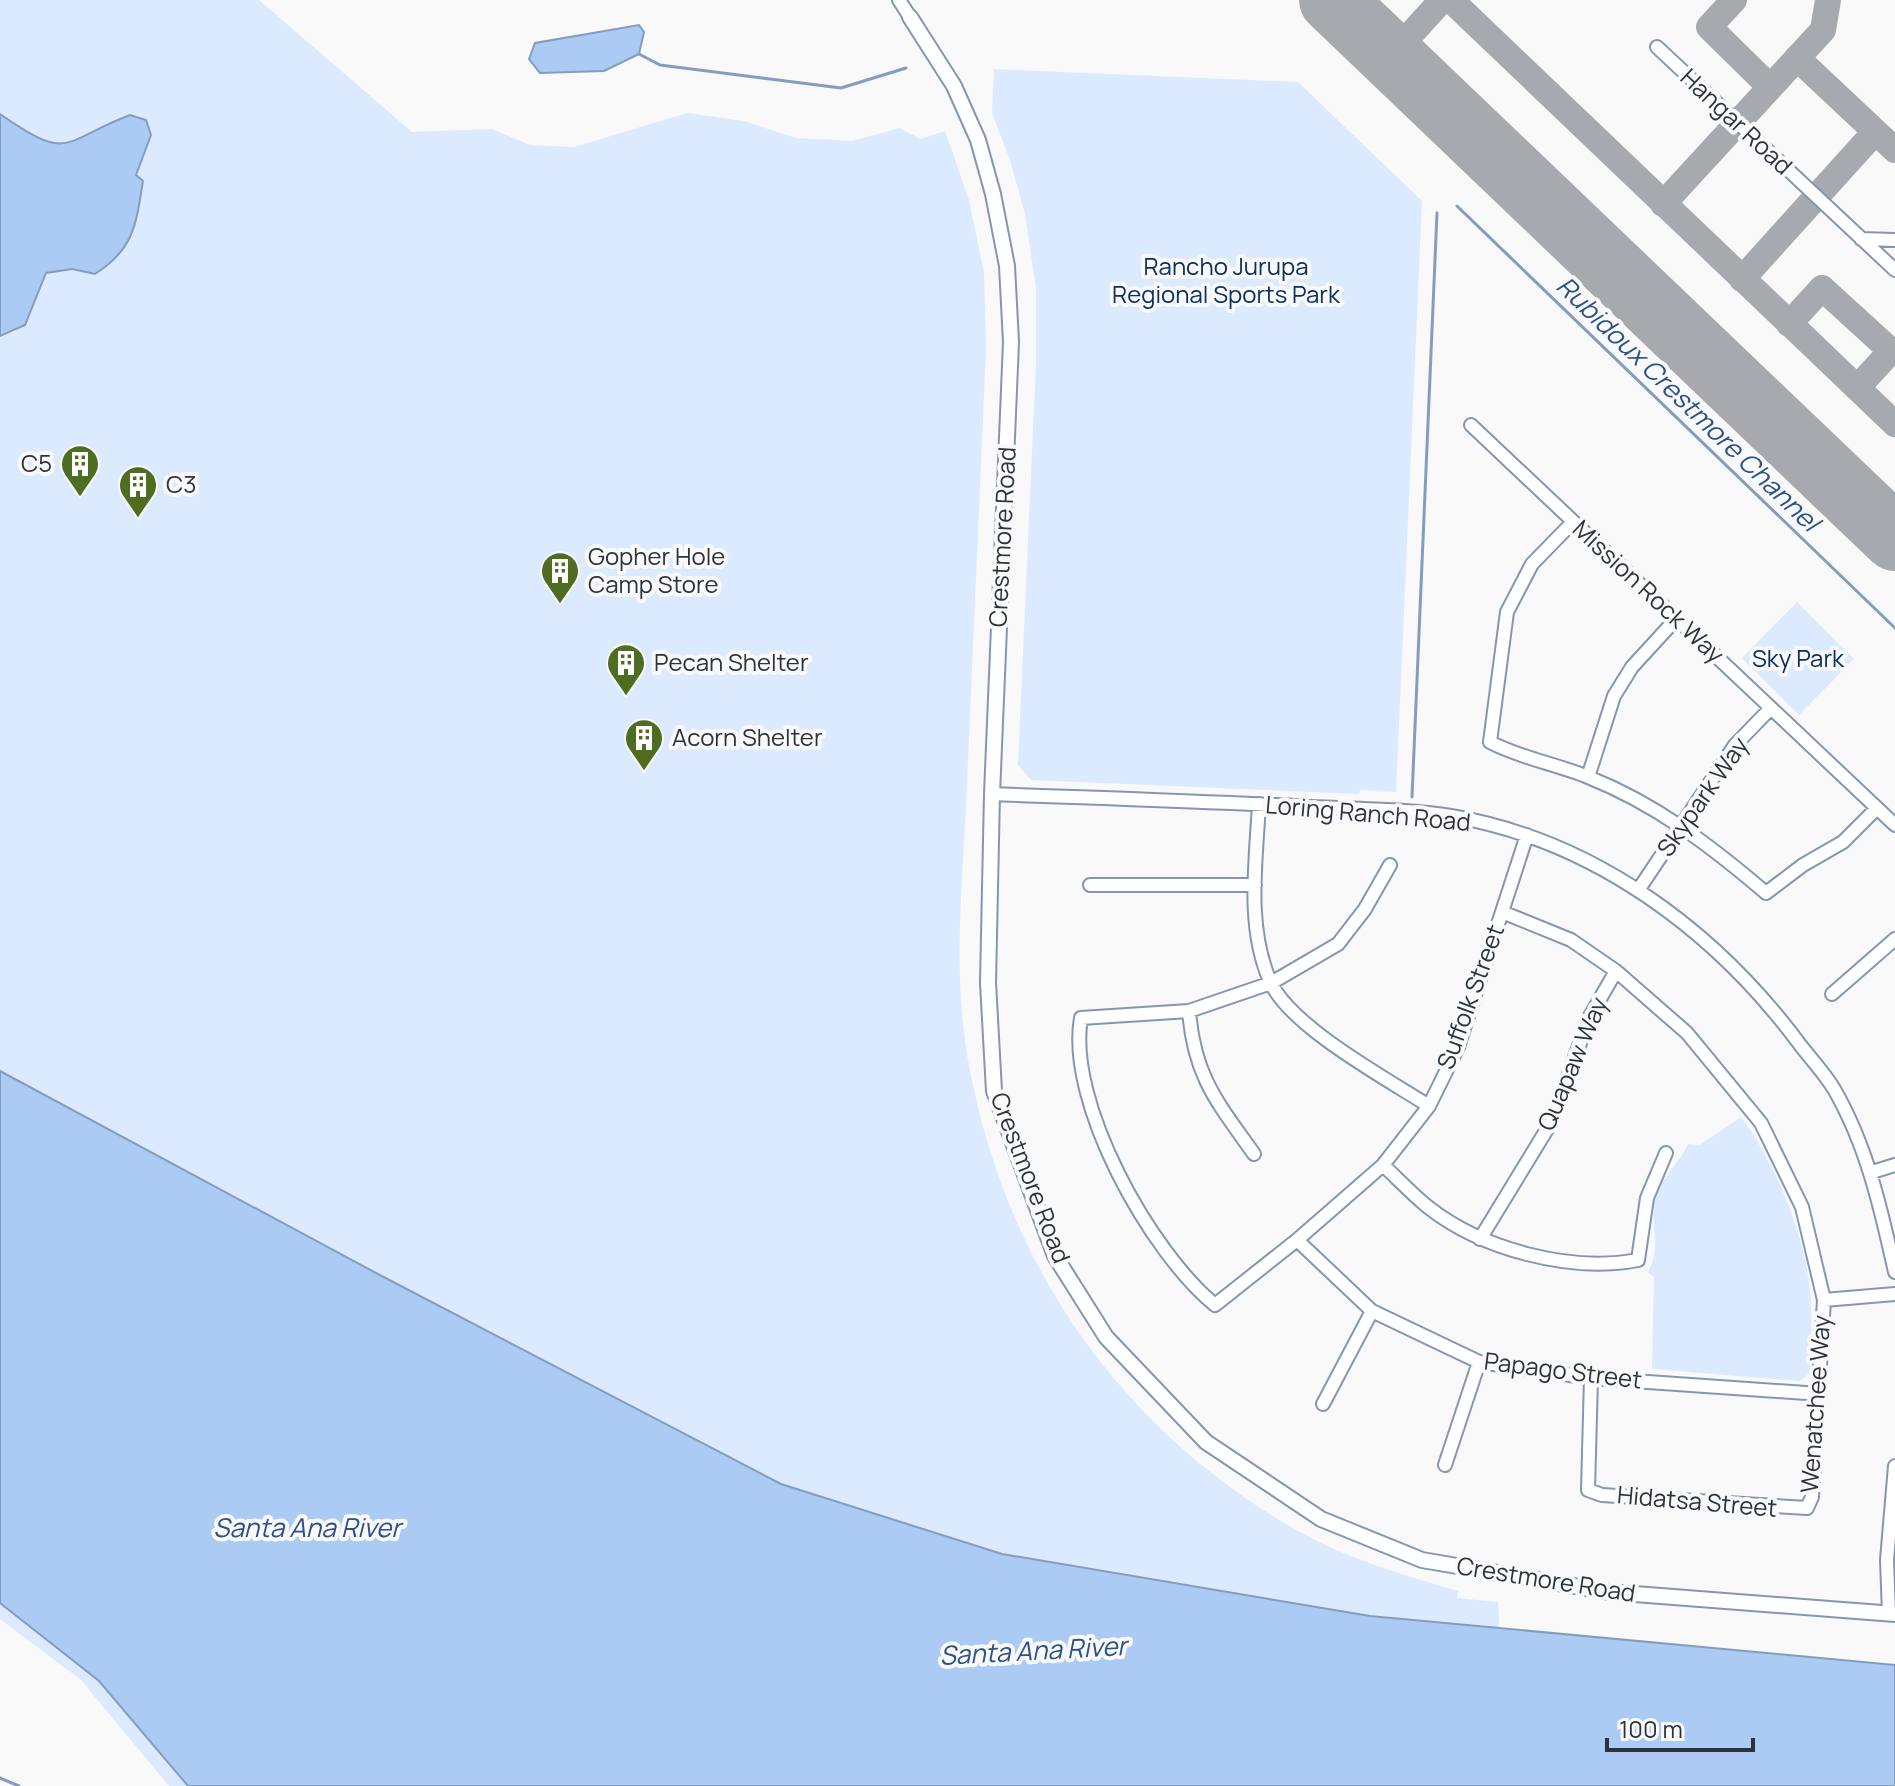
<svg xmlns="http://www.w3.org/2000/svg" width="1895" height="1786" viewBox="0 0 1895 1786" font-family="Manrope,sans-serif">
	<style>
		.green { fill: #dbeafe }
		.water { fill: #abcaf4; stroke: #859dbd; stroke-width: 2 }
		.lines { fill: none; stroke-linecap: round; stroke-linejoin: round }
		.stream { stroke: #859dbd; stroke-width: 3 }
		.taxiway { stroke: #a6a9ae; stroke-width: 26 }
		.runway { stroke: #a6a9ae; stroke-width: 66 }
		.minor-casing { stroke: #8497b1; stroke-width: 16 }
		.tertiary-casing { stroke: #8497b1; stroke-width: 18 }
		.minor { stroke: #fff; stroke-width: 12 }
		.tertiary { stroke: #fff; stroke-width: 14 }
		.labels { text-anchor: middle; stroke-width: 8; stroke-linejoin: round; paint-order: stroke }
		.street-label { font-size: 24px; fill: #2b333e; stroke: #f9f9f9 }
		.park-label { font-size: 24px; fill: #083062; stroke: #f9f9f9 }
		.poi-label { font-size: 24px; fill: #2b333e; stroke: #f9f9f9; text-anchor: start }
		.water-label { font-size: 26px; font-style: italic; fill: #2b5186; stroke: #f9f9f9 }
	</style>
	<rect width="100%" height="100%" fill="#f9f9f9"/>
	<!-- green -->
	<path class="green" d="M 0,0 L 259,0 L 412,132 L 492,129 L 530,145 L 574,147 L 687,113 L 744,121 L 796,138 L 852,141 L 900,128 L 920,139 L 945,131 L 969,200 L 984,273 L 986,347 C 980,493 973,639 967,785 C 963,876 952,970 968,1060 C 1004,1263 1119,1429 1298,1531 C 1348,1559 1403,1575 1458,1591 L 1457,1598 L 1498,1602 L 1507,1786 L 169,1786 L 81,1680 L 0,1619 Z
		M 994,69 L 1298,82 L 1422,201 L 1396,792 L 1360,790 L 1359,794 L 1031,780 L 1018,765 L 1036,363 L 1036,288 L 1025,214 L 1010,160 L 992,113 Z
		M 1797,602 L 1854,659 L 1799,715 L 1742,658 Z
		M 1741,1117 C 1777,1165 1809,1244 1811,1305 C 1812,1328 1811,1350 1810,1373 L 1800,1381 L 1652,1369 L 1654,1277 L 1648,1272 C 1664,1243 1646,1218 1658,1191 C 1666,1173 1680,1162 1688,1144 L 1700,1145 Z"/>
	<!-- water -->
	<path class="water" d="M 639,25 L 644,32 L 639,54 L 604,71 L 540,73 L 529,59 L 535,43 Z
		M 0,114 C 71,163 60,142 130,115 L 146,120 L 151,135 L 136,175 L 143,181 C 136,225 134,249 95,274 L 72,269 L 46,273 L 25,325 L 0,336 Z
		M 0,1071 L 376,1273 L 781,1484 L 1002,1554 L 1370,1616 L 1895,1665 L 1895,1786 L 188,1786 L 99,1681 L 0,1603 Z"/>
	<g class="lines">
		<!-- stream -->
		<path class="stream" d="M 639,54 L 660,65 L 841,88 L 906,68
			M 1457,206 L 1895,628
			M 1412,797 L 1437,213
			M 0,1778 L 19,1786"/>
		<!-- taxiway -->
		<path class="taxiway" d="M 1451,0 L 1895,424
			M 1734,0 L 1709,27 L 1770,87
			M 1391,56 L 1442,0
			M 1797,58 L 1895,150
			M 1663,204 L 1823,30 L 1828,0
			M 1742,279 L 1875,132
			M 1789,324 L 1822,288 L 1891,351 L 1857,388"/>
		<!-- runway -->
		<path class="runway" d="M 1332,0 L 1895,538"/>
		<defs>
			<path id="minor" d="M 899,0 L 910,17
				M 1657,47 L 1895,270
				M 1861,239 L 1895,240
				M 1471,425 L 1895,825
				M 1573,522 L 1532,564 L 1507,612 L 1490,742 C 1520,758 1556,764 1588,777 C 1656,804 1711,846 1766,893 L 1803,865 L 1843,842 L 1877,808
				M 1588,777 L 1614,696 L 1632,667 L 1676,619
				M 992,794 C 1098,798 1205,801 1312,807 C 1358,809 1406,809 1451,816 C 1594,840 1716,931 1801,1046 C 1812,1060 1825,1074 1834,1089 C 1867,1146 1881,1209 1895,1272
				M 1259,804 C 1256,862 1246,926 1270,981 C 1289,1026 1387,1079 1429,1106
				M 1390,865 L 1365,909 L 1338,944 L 1271,983 L 1189,1011 L 1081,1018 C 1066,1102 1150,1252 1215,1305 L 1297,1240 L 1383,1165 L 1429,1106 L 1458,1047 L 1527,835
				M 1090,885 L 1255,885
				M 1639,889 L 1735,745 L 1771,708
				M 1502,912 L 1571,940 L 1616,971 L 1687,1033 L 1761,1123 L 1802,1207 L 1824,1300 L 1812,1497 L 1807,1508 L 1602,1495 L 1588,1490 L 1591,1378
				M 1832,994 L 1895,939
				M 1189,1011 C 1194,1076 1217,1102 1254,1154
				M 1383,1165 C 1397,1178 1412,1194 1428,1207 C 1481,1249 1570,1273 1638,1260 L 1647,1198 L 1666,1153
				M 1872,1172 L 1895,1165
				M 1480,1239 L 1552,1121 L 1589,1018 L 1616,971
				M 1297,1240 L 1372,1311 L 1479,1362 L 1591,1378 L 1820,1394
				M 1824,1300 L 1895,1294
				M 1323,1404 L 1372,1311
				M 1445,1465 L 1479,1362
				M 1889,1614 L 1887,1560 L 1895,1466"/>
			<path id="tertiary" d="M 910,17 L 954,86 L 978,140 L 993,194 L 1007,266 L 1011,342 L 992,794 L 988,983 L 994,1091 L 1055,1256 L 1106,1337 L 1206,1442 L 1321,1519 L 1422,1560 L 1609,1592 L 1895,1614"/>
		</defs>
		<!-- minor casing -->
		<use href="#minor" class="minor-casing"/>
		<!-- tertiary casing -->
		<use href="#tertiary" class="tertiary-casing"/>
		<!-- minor -->
		<use href="#minor" class="minor"/>
		<!-- tertiary -->
		<use href="#tertiary" class="tertiary"/>
	</g>
	<!-- icons -->
	<defs>
		<symbol id="building-pin" viewBox="-11 -11 22 30"><path d="M0 17L-7.5 6A9.5 9.5 0 1 1 7.5 6Z" fill="#4f6d21" stroke="#f9f9f9"/><path d="M-4-6H4V6H1V3H-1V6H-4ZM-2.5-4.3h1.7v1.8h-1.7ZM.8-4.3h1.7v1.8H.8ZM-2.5-1h1.7V.8h-1.7ZM.8-1h1.7V.8H.8Z" fill="#fff"/></symbol>
	</defs>
	<g fill-rule="evenodd">
		<use href="#building-pin" x="58" y="442" width="44" height="60"/>
		<use href="#building-pin" x="116" y="463" width="44" height="60"/>
		<use href="#building-pin" x="538" y="549" width="44" height="60"/>
		<use href="#building-pin" x="604" y="641" width="44" height="60"/>
		<use href="#building-pin" x="622" y="716" width="44" height="60"/>
	</g>
	<g class="labels">
		<!-- street labels -->
		<g class="street-label">
			<text transform="translate(1736 122) rotate(43)" y="8">Hangar Road</text>
			<text transform="translate(1003 537) rotate(-87)" y="8">Crestmore Road</text>
			<text transform="translate(1648 592) rotate(43)" y="8">Mission Rock Way</text>
			<text transform="translate(1703 797) rotate(-55)" y="8">Skypark Way</text>
			<text transform="translate(1368 814) rotate(5)" y="8">Loring Ranch Road</text>
			<text transform="translate(1471 997) rotate(-70)" y="8">Suffolk Street</text>
			<text transform="translate(1573 1064) rotate(-67)" y="8">Quapaw Way</text>
			<text transform="translate(1030 1178) rotate(69)" y="8">Crestmore Road</text>
			<text transform="translate(1563 1371) rotate(7)" y="8">Papago Street</text>
			<text transform="translate(1816 1404) rotate(-86)" y="8">Wenatchee Way</text>
			<text transform="translate(1697 1502) rotate(5)" y="8">Hidatsa Street</text>
			<text transform="translate(1546 1580) rotate(9)" y="8">Crestmore Road</text>
		</g>
		<!-- park labels -->
		<g class="park-label">
			<text x="1226" y="275">Rancho Jurupa<tspan x="1226" dy="28">Regional Sports Park</tspan></text>
			<text x="1798" y="667">Sky Park</text>
		</g>
		<!-- poi labels -->
		<g class="poi-label">
			<text x="52" y="472" text-anchor="end">C5</text>
			<text x="166" y="493">C3</text>
			<text x="588" y="565">Gopher Hole<tspan x="588" dy="28">Camp Store</tspan></text>
			<text x="654" y="671">Pecan Shelter</text>
			<text x="672" y="746">Acorn Shelter</text>
		</g>
		<!-- water labels -->
		<g class="water-label">
			<text transform="translate(1688 404) rotate(44)" y="9">Rubidoux Crestmore Channel</text>
			<text x="307" y="1537">Santa Ana River</text>
			<text transform="translate(1033 1651) rotate(-3)" y="9">Santa Ana River</text>
		</g>
	</g>
	<!-- scale -->
	<path d="M1607 1738v12h146v-12" fill="none" stroke="#2b333e" stroke-width="4"/>
	<text x="1619" y="1738" font-size="24" fill="#2b333e" stroke="#f9f9f9" stroke-width="6" paint-order="stroke">100 m</text>
</svg>
